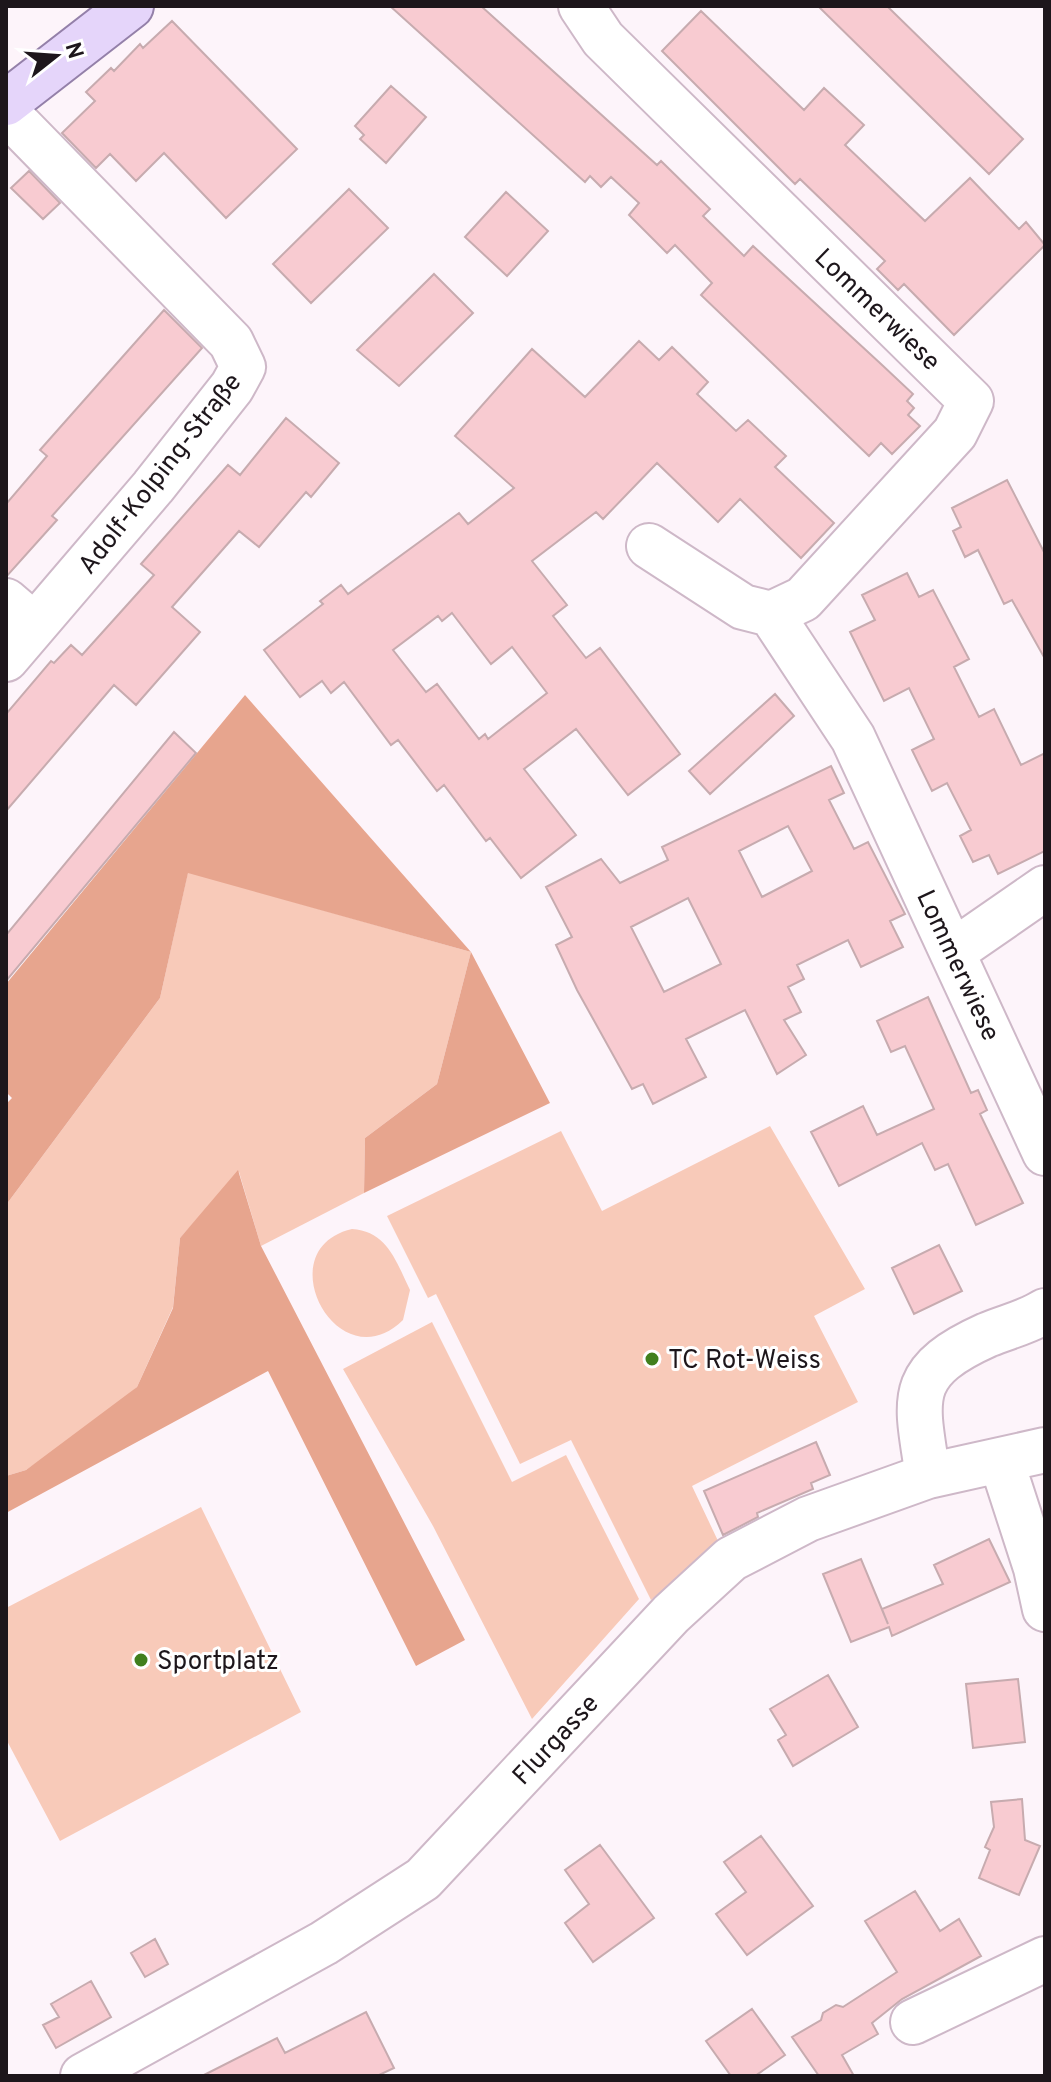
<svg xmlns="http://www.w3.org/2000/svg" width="1051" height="2082" viewBox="0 0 1051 2082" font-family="Overpass,sans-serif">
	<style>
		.green { fill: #f8cab9 }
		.forest { fill: #e7a58e }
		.building { fill: #f8cbd1; stroke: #c7abaf; stroke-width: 2; fill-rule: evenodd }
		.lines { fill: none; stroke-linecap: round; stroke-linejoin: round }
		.minor-casing { stroke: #ceb8c8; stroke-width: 48 }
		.major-casing { stroke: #9480a9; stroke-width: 48 }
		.minor { stroke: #fff; stroke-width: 44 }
		.major { stroke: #e5d5fa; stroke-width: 44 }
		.poi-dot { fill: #417f1d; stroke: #fff; stroke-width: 3 }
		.labels { text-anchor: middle; stroke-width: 6; stroke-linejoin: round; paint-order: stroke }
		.street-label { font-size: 26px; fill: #1d161b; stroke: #fff }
		.poi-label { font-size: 26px; fill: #1d161b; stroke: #fff; text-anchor: start }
	</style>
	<rect width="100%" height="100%" fill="#fdf4fa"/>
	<!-- green -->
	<path class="green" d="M 188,872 L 471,952 L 437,1084 L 365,1138 L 364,1193 L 261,1246 L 239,1172 L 180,1238 L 173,1307 L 137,1387 L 95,1423 L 26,1470 L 6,1476 L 6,1205 L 160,998 Z
		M 770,1126 L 865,1289 L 814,1316 L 858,1402 L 692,1486 L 719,1543 L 651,1600 L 571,1440 L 520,1464 L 436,1294 L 428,1298 L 387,1216 L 561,1131 L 602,1211 Z
		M 352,1229 C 387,1231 396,1261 410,1290 L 403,1320 C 338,1384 266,1249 352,1229 Z
		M 432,1322 L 512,1482 L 566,1455 L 639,1599 L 532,1719 L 433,1526 L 343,1369 Z
		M 201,1507 L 301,1712 L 60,1841 L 6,1739 L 6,1608 Z"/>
	<!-- forest -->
	<path class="forest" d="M 245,695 L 471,952 L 550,1103 L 364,1193 L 365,1138 L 437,1084 L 471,952 L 188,873 L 160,998 L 6,1205 L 6,1104 L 12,1098 L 6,1092 L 6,984 Z
		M 238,1170 L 261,1246 L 465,1640 L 416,1666 L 268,1371 L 6,1513 L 6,1476 L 26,1470 L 137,1387 L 173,1308 L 180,1238 Z"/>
	<!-- building -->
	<path class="building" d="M 390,6 L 481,6 L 657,165 L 661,161 L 710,209 L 703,216 L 744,256 L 753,246 L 881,364 L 913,394 L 907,401 L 914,408 L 908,415 L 920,426 L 892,454 L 881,443 L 869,456 L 701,295 L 712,283 L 675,245 L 667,253 L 629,215 L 639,203 L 611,177 L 601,187 L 590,176 L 585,182 Z
		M 818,6 L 887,6 L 1023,139 L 989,174 Z
		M 701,11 L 804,110 L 824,88 L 864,125 L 845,145 L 925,221 L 970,178 L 1019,229 L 1026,222 L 1045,245 L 954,335 L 904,284 L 898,290 L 877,269 L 885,261 L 800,179 L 795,184 L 662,51 Z
		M 172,21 L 297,149 L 226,218 L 164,153 L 136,181 L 110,154 L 96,168 L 62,133 L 95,101 L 86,92 L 111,68 L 114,71 L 140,44 L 143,48 Z
		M 391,86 L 426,117 L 386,163 L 360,139 L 364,135 L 355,126 Z
		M 29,171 L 60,203 L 43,219 L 11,188 Z
		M 349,189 L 388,228 L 311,303 L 273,264 Z
		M 506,192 L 548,231 L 507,276 L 465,237 Z
		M 434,274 L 473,313 L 399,386 L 357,350 Z
		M 164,310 L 202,348 L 52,516 L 57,520 L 6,577 L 6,504 L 47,456 L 40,450 Z
		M 639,341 L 659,360 L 672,347 L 708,382 L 697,394 L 736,431 L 748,420 L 786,456 L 775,467 L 834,523 L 801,558 L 740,499 L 718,522 L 657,463 L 603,519 L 596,512 L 532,561 L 567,605 L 553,616 L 586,658 L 600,648 L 680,754 L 628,795 L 576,729 L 524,769 L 576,835 L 521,878 L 490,838 L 486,841 L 444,785 L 437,791 L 398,740 L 391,745 L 344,682 L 331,693 L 322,681 L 300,697 L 264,650 L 323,604 L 320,601 L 341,585 L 348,594 L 459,513 L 468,524 L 514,488 L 455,436 L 532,349 L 585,397 ZM 452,613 L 491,664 L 512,647 L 547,693 L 488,739 L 485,734 L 479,739 L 437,684 L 426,692 L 393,650 L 438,616 L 442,621 Z
		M 286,418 L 339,463 L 311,497 L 306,492 L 259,547 L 239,531 L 172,607 L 200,632 L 136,705 L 114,685 L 6,811 L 6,714 L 51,661 L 54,663 L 71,645 L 82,655 L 154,575 L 141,564 L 228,465 L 240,475 Z
		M 1007,480 L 1045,554 L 1045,659 L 1012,600 L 1004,604 L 978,550 L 965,557 L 953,531 L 961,527 L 952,508 Z
		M 907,573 L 919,597 L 933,590 L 969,659 L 954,667 L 979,717 L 994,709 L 1021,765 L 1045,753 L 1045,851 L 998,874 L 989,855 L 973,862 L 960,836 L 971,830 L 947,783 L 932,791 L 912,750 L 934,739 L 909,688 L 884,701 L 850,632 L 875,620 L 862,595 Z
		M 775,694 L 794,716 L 710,794 L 689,771 Z
		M 174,732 L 196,753 L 6,981 L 6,935 Z
		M 831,766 L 844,793 L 829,800 L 854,849 L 868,842 L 905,914 L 890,921 L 903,947 L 861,967 L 848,940 L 797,965 L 804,979 L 788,987 L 801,1012 L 784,1020 L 806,1055 L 777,1074 L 745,1010 L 686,1039 L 706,1077 L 653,1104 L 643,1084 L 632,1089 L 577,990 L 556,945 L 572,937 L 546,887 L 601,859 L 620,883 L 668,860 L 662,847 ZM 788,826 L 812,871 L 762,897 L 739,851 ZM 688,898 L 721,964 L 664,992 L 631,927 Z
		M 928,997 L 971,1093 L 978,1090 L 987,1110 L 980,1114 L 1023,1203 L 976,1225 L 948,1164 L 935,1170 L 922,1143 L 839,1186 L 811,1132 L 863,1106 L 877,1135 L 934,1109 L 905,1046 L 891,1052 L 877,1021 Z
		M 939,1245 L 962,1291 L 914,1314 L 892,1268 Z
		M 816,1442 L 830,1475 L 811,1483 L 813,1489 L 757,1513 L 758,1517 L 723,1535 L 704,1491 Z
		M 989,1539 L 1010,1582 L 892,1636 L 889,1627 L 851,1642 L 823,1574 L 861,1559 L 888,1624 L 882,1609 L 943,1584 L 934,1565 Z
		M 828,1675 L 858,1727 L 793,1766 L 778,1740 L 786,1735 L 770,1709 Z
		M 1018,1679 L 1025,1742 L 973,1748 L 966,1684 Z
		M 1022,1799 L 1025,1840 L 1040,1846 L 1019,1895 L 979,1878 L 990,1850 L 985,1847 L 994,1827 L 991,1802 Z
		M 761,1836 L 813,1906 L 747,1955 L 716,1914 L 746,1892 L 724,1862 Z
		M 600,1845 L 654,1918 L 593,1962 L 565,1923 L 589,1904 L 565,1870 Z
		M 915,1891 L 940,1931 L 959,1919 L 981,1956 L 902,1999 L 872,2023 L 878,2034 L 842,2055 L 854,2076 L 819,2076 L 792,2037 L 821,2020 L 823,2013 L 836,2005 L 843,2007 L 897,1972 L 865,1921 Z
		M 155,1939 L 168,1964 L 145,1977 L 131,1953 Z
		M 91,1981 L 111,2017 L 56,2048 L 43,2025 L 59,2017 L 51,2004 Z
		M 752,2009 L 785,2055 L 755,2076 L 731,2076 L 706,2041 Z
		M 366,2012 L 394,2068 L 377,2076 L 202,2076 L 277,2038 L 285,2053 Z"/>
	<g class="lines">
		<defs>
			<path id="minor" d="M 581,6 L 603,39 L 971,401 L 955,433 L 803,599 L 771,614 L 743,607 L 649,546
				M 6,112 L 231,342 L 243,367 L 232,387 L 153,487 L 6,659
				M 6,601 L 34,625
				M 771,614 L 853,738 L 1045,1153
				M 954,951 L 1045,888
				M 1001,1460 L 1036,1568 L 1045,1609
				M 928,1476 C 916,1398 905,1372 987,1335 C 1006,1327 1028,1322 1045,1311
				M 913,2022 L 1045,1959
				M 83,2076 L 324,1943 L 423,1879 L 671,1614 L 731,1559 L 808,1519 L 928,1476 L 1045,1450"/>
			<path id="major" d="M 6,103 L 131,6"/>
		</defs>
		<!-- minor casing -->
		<use href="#minor" class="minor-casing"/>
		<!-- major casing -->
		<use href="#major" class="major-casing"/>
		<!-- minor -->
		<use href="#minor" class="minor"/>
		<!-- major -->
		<use href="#major" class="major"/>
	</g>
	<!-- markers -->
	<g class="poi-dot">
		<circle cx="652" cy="1359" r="8"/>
		<circle cx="141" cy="1660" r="8"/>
	</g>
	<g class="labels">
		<!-- street labels -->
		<g class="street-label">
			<text transform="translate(878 309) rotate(44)" y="9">Lommerwiese</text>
			<text transform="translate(159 473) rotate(-52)" y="9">Adolf-Kolping-Straße</text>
			<text transform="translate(959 965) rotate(65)" y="9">Lommerwiese</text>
			<text transform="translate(555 1739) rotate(-47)" y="9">Flurgasse</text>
		</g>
		<!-- poi labels -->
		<g class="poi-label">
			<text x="668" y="1368">TC Rot-Weiss</text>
			<text x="157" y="1669">Sportplatz</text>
		</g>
	</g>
	<!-- border -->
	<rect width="1051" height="2082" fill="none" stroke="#1d161b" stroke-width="16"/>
	<!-- north arrow -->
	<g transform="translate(56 56) rotate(73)" stroke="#ffffff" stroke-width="6" paint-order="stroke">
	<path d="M0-6L14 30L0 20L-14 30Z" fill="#1d161b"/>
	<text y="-12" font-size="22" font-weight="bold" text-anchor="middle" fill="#1d161b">N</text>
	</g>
</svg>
